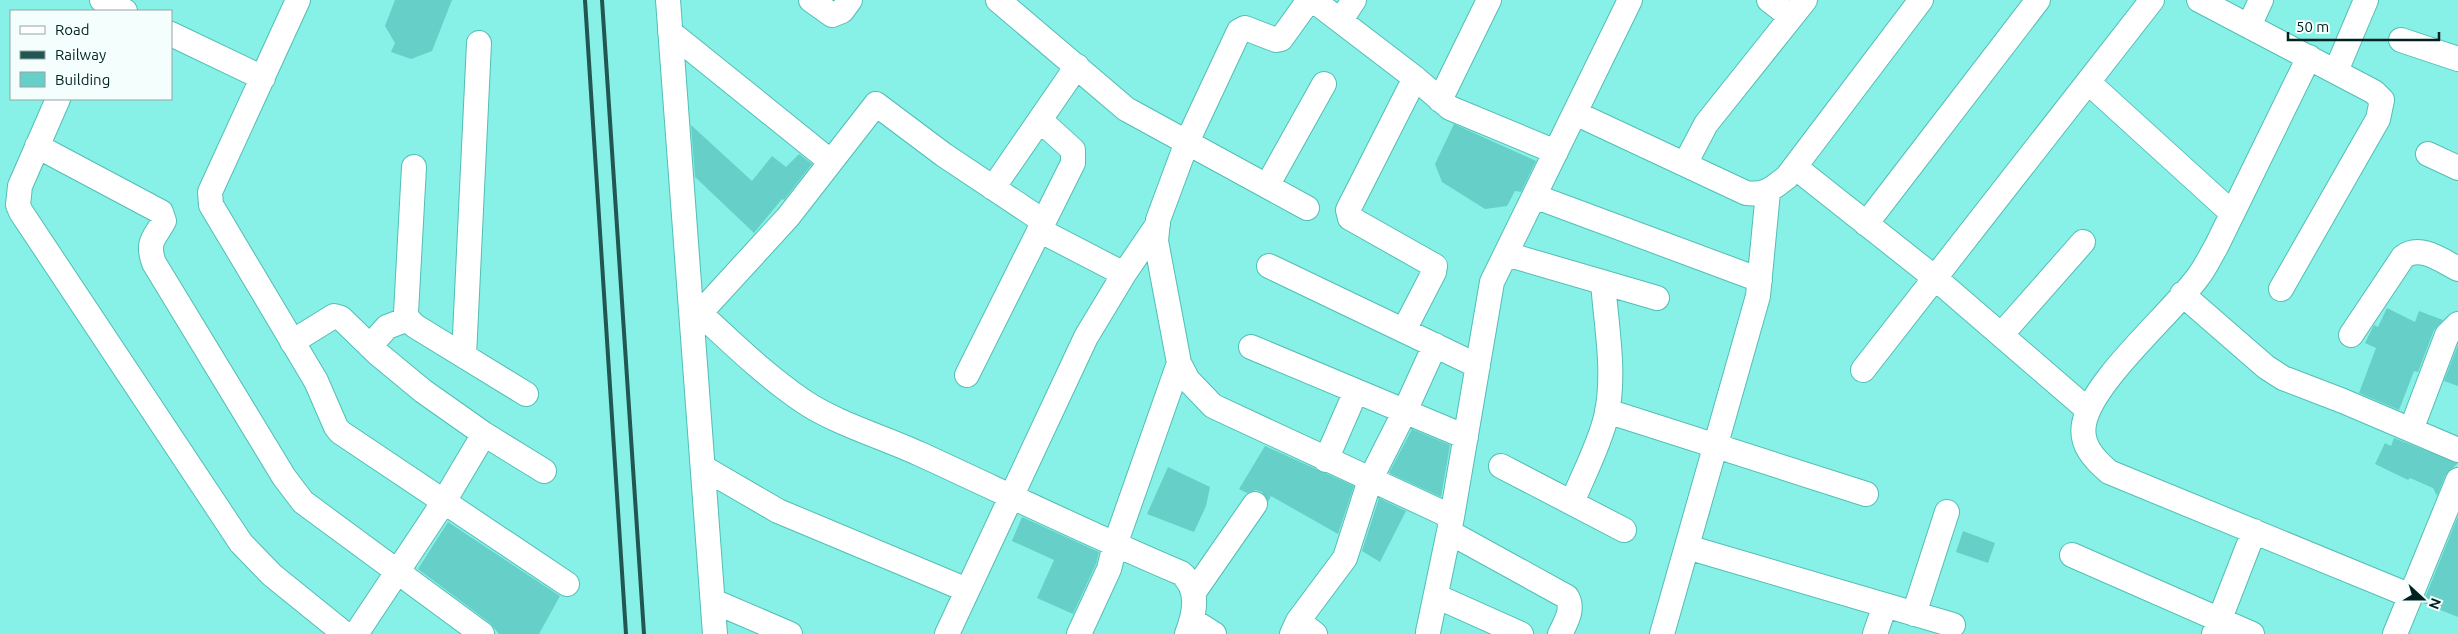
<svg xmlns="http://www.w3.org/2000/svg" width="2458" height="634" viewBox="0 0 2458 634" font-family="Ubuntu,sans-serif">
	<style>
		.building { fill: #66d0c8 }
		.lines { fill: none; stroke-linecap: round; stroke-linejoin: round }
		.street-casing { stroke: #53beb6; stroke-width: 26 }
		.street { stroke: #fff; stroke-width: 24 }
		.rail { stroke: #225652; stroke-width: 4 }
	</style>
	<rect width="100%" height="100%" fill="#87f0e7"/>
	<!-- building -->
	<path class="building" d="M 395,0 L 452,0 L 432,51 L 411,59 L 391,52 L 395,43 L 385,26 Z
		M 1454,124 L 1536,161 L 1521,192 L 1515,191 L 1507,206 L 1485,209 L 1442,182 L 1435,164 Z
		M 691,125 L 752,181 L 772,156 L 786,167 L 799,154 L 812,164 L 784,200 L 782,199 L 754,233 L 695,177 Z
		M 2387,308 L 2415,322 L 2419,311 L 2443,320 L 2434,330 L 2418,372 L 2414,371 L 2399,410 L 2359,393 L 2376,348 L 2365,343 L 2374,325 L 2378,327 Z
		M 2458,345 L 2458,386 L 2444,381 Z
		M 1412,429 L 1450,445 L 1441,497 L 1389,473 Z
		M 2394,438 L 2458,463 L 2446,474 L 2437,496 L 2433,488 L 2410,478 L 2408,480 L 2375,464 L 2385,443 L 2391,446 Z
		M 1265,446 L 1354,486 L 1338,534 L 1271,496 L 1268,502 L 1262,492 L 1256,490 L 1247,493 L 1239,489 Z
		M 1168,467 L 1210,487 L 1206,506 L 1194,532 L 1147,514 Z
		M 1379,498 L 1406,511 L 1380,562 L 1362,551 Z
		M 2458,516 L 2458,617 L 2423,603 Z
		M 1022,517 L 1099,552 L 1096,564 L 1073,614 L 1037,598 L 1054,560 L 1012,541 Z
		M 448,522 L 560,596 L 539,634 L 499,634 L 490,623 L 418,569 Z
		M 1963,531 L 1995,543 L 1988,563 L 1956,552 Z"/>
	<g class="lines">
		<defs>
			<path id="street" d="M 102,0 L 125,11
				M 298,0 L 210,192 L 211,205 L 316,381 L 336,427 L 340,432 L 567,584
				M 668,0 L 715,634
				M 811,0 L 832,15 L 842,11 L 850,0
				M 998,0 L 1126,109 L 1307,208
				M 1309,0 L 1281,39 L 1276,40 L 1245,28 L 1239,31 L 1187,142 L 1158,220 L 1156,241 L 1179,363 L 1188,380 L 1213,406 L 1452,517
				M 1313,0 L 1415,78 L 1450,108 L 1556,152
				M 1769,0 L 1791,17
				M 2199,0 L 2374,92 L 2382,100 L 2378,119 L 2281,289
				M 1341,20 L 1354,0
				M 2249,26 L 2261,0
				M 670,32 L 830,161
				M 171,34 L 263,78
				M 2401,40 L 2458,59
				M 2309,57 L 2216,247 C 2210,257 2205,268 2198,277 C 2171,314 2091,382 2084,424 C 2080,445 2095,460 2109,472 L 2411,596
				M 2336,71 L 2366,0
				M 2088,82 L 2232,213
				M 58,99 L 20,186 L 18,205 L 21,212 L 241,543 L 272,575 L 345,634
				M 1440,100 L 1489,0
				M 1575,113 L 1746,193 C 1765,196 1773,188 1787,177 L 1921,0
				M 37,146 L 161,212 L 164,221 C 155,238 146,241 154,263 L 284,477 L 303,502 L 482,634
				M 2428,154 L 2458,168
				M 1685,164 L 1706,124 L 1805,0
				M 414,167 L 406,313 L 408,319 L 415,326 L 526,394
				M 1795,167 L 1935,278 L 2088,410
				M 1267,186 L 1324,84
				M 993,188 L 1077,66
				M 1534,196 L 1760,280
				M 1866,224 L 2038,0
				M 1039,230 L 1124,274
				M 1506,254 L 1657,298
				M 1269,266 L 1478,366
				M 2182,294 L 2266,367 L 2283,378 L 2343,401 L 2458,450
				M 691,305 C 727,338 762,373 803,401 C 835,423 883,437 920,454 C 1007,494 1093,536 1181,573 C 1200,589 1195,613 1187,634
				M 700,313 L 788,217 L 876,104 L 944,155 L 1043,221
				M 1404,330 L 1434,272 L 1435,266 L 1350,218 L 1348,210 L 1415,78
				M 2001,335 L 2083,242
				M 2351,335 L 2403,257 C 2420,244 2441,260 2458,269
				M 292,342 L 334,316 L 341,318 L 377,353 L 423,391 L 484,434 L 544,471
				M 370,346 L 387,327 L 408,319
				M 1251,347 L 1466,437
				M 464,356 L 479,43
				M 1863,370 L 2152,0
				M 967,375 L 1073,163 L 1073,150 L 1040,120
				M 1607,411 L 1866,494
				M 2411,430 L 2447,335 L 2458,324
				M 1326,460 L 1356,391
				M 1501,466 L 1624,530
				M 704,468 L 778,511 L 967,590
				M 1572,503 C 1583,475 1599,446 1606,417 C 1616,374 1606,325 1603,282
				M 1449,532 L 1567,597 C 1574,609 1566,622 1560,634
				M 1687,547 L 1953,625
				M 2072,555 L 2252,634
				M 1194,592 L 1255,504
				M 1436,596 L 1521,634
				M 713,601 L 790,634
				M 1914,614 L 1947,512
				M 1192,620 L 1214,634
				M 1298,621 L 1315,634
				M 1428,632 L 1452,517 L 1492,282 L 1630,0
				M 356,634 L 443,503 L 484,434
				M 947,634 L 1086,337 L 1124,274 L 1158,224
				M 1079,634 L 1109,569 L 1115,545 L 1179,363
				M 1292,634 L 1298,621 L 1345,558 L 1370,480 L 1405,411 L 1435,345
				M 1662,634 L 1758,296 L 1768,192
				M 1875,634 L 1885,605
				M 2214,634 L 2254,531
				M 2395,634 L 2458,480"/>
		</defs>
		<!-- street casing -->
		<use href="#street" class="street-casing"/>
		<!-- street -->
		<use href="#street" class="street"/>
		<!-- rail -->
		<path class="rail" d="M 585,0 L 626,634
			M 602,0 L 644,634"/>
	</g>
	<!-- legend -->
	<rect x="10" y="10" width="162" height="90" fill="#f4fefd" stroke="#92a6a5"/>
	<rect x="20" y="26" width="25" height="8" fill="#ffffff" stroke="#92a6a5"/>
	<text x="55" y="35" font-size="15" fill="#002220">Road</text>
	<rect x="20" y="51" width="25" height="8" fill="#225652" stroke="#92a6a5"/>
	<text x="55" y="60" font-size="15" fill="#002220">Railway</text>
	<rect x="20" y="72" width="25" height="15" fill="#66d0c8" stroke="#92a6a5"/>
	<text x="55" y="85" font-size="15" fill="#002220">Building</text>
	<!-- north arrow -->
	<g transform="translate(2423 599) rotate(111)" stroke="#f4fefd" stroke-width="4" paint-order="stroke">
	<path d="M0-4L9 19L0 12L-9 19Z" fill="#002220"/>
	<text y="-8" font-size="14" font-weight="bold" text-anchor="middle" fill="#002220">N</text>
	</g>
	<!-- scale -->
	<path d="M2288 32v8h151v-8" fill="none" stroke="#002220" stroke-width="2.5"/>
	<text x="2296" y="32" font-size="15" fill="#002220" stroke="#f4fefd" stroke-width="4" paint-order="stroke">50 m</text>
</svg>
